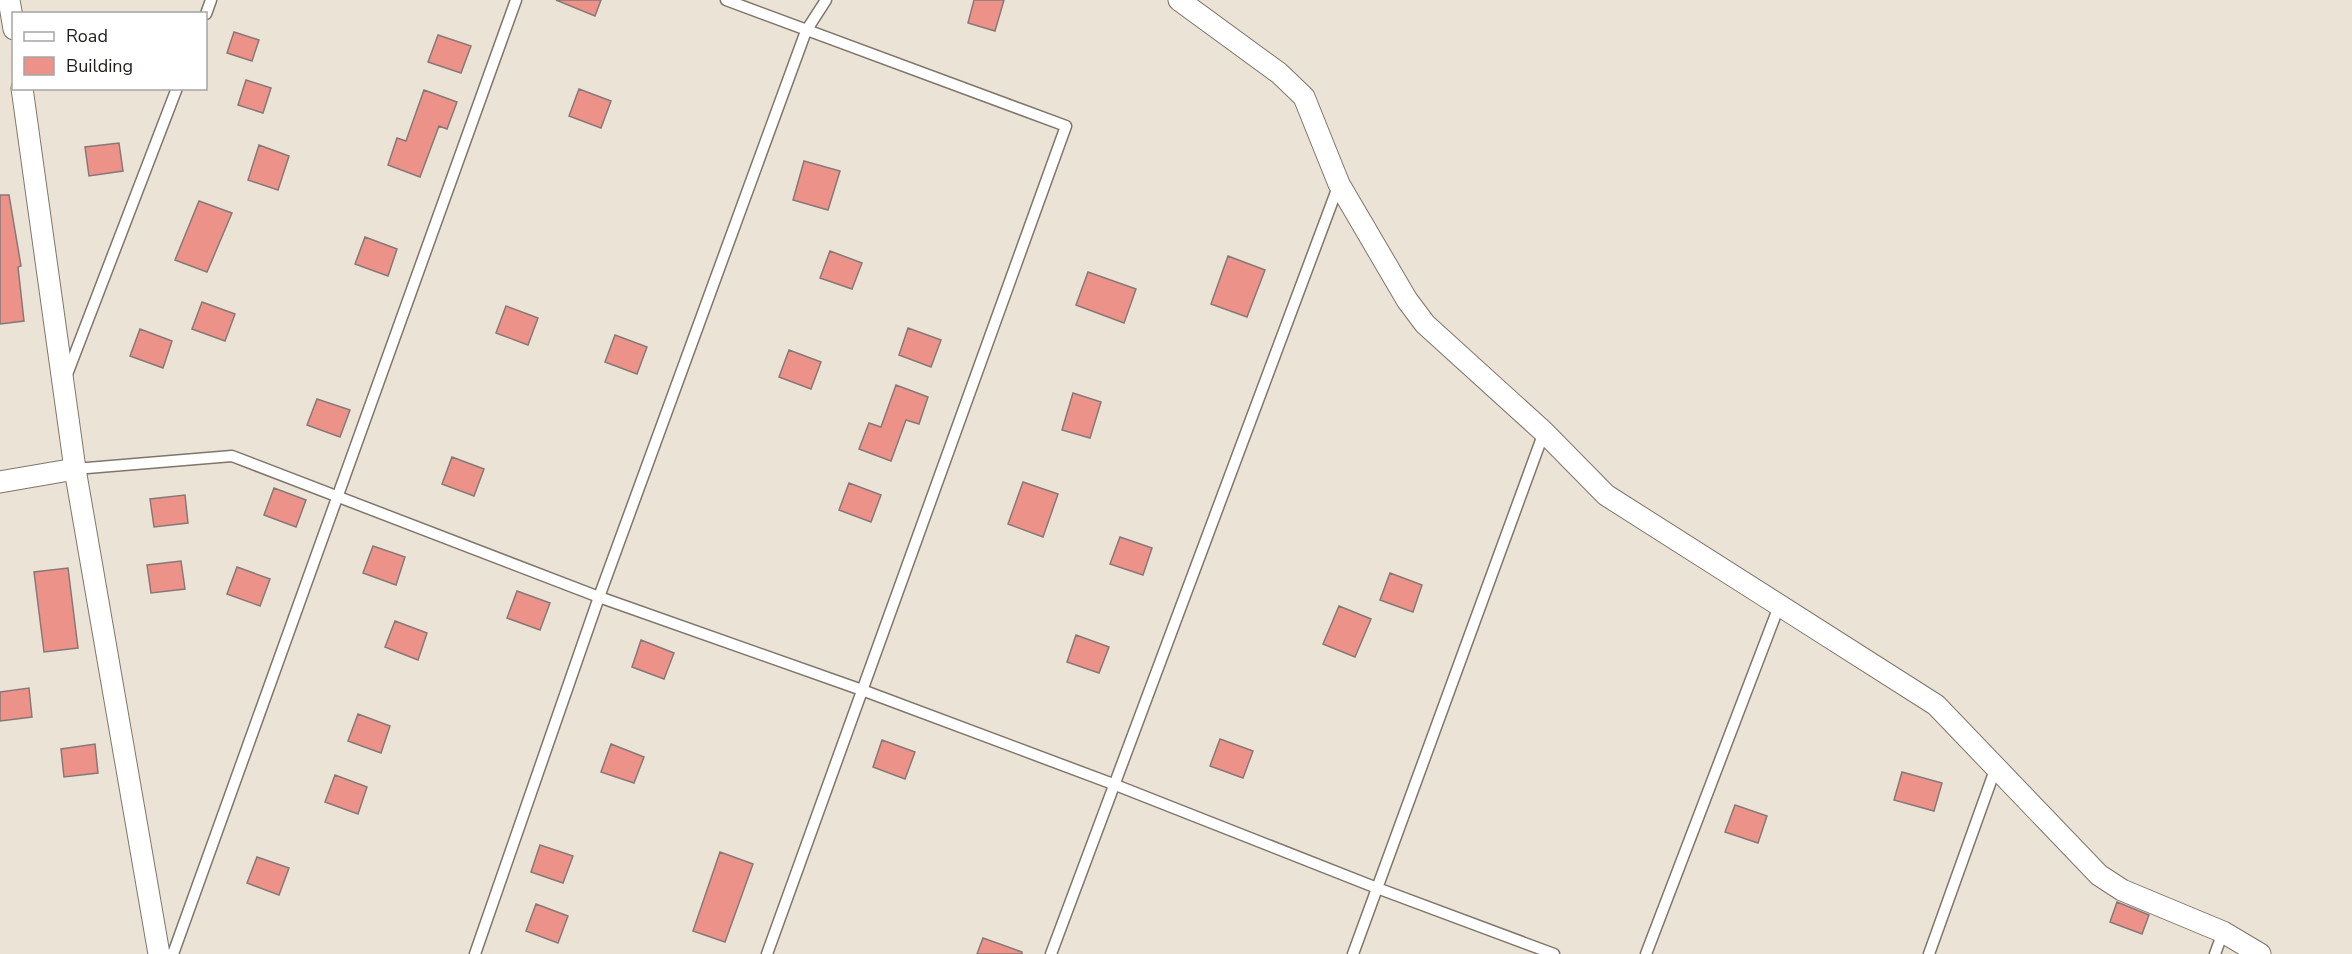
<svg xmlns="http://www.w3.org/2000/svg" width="2352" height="954" viewBox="0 0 2352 954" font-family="'Nunito Sans',sans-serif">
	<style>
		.building { fill: #ed9289; stroke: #877877; stroke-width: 1.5 }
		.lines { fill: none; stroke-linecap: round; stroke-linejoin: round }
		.lane-casing { stroke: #7e766b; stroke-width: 13 }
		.street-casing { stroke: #7e766b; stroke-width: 23 }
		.lane { stroke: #fff; stroke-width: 10 }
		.street { stroke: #fff; stroke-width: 21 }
	</style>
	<rect width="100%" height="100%" fill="#ece3d7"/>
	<!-- building -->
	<path class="building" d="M 556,0 L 601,0 L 595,16 Z
		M 974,0 L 1004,0 L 995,31 L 968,23 Z
		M 234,32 L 259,40 L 252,61 L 227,53 Z
		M 438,35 L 471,46 L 461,73 L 428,62 Z
		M 246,80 L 271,88 L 263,113 L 238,105 Z
		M 579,89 L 611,101 L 601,128 L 569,116 Z
		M 424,90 L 457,102 L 447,129 L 439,126 L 420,177 L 388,165 L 397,138 L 406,141 Z
		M 119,143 L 123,171 L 89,176 L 85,147 Z
		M 259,145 L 289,156 L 278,190 L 248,180 Z
		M 804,161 L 840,171 L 828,210 L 793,200 Z
		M 0,195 L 9,195 L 21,266 L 18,267 L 24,321 L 0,324 Z
		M 199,201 L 232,213 L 207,272 L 175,260 Z
		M 365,237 L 397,249 L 388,276 L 355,264 Z
		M 830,251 L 862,263 L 852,289 L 820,278 Z
		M 1228,256 L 1265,270 L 1247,317 L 1211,304 Z
		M 1088,272 L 1136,289 L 1124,323 L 1076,305 Z
		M 202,302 L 235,314 L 225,341 L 192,329 Z
		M 506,306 L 538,318 L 528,345 L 496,333 Z
		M 908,328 L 941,340 L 931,367 L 899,355 Z
		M 140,329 L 172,341 L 163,368 L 130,356 Z
		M 615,335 L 647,347 L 637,374 L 605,362 Z
		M 789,350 L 821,362 L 811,389 L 779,377 Z
		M 896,385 L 928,397 L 919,424 L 906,420 L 891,461 L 859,449 L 869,423 L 881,427 Z
		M 1073,393 L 1101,402 L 1090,438 L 1062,430 Z
		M 317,399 L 350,410 L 340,437 L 307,425 Z
		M 452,457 L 484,469 L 474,496 L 442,484 Z
		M 1023,482 L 1058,494 L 1043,537 L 1008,524 Z
		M 849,483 L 881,495 L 871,522 L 839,510 Z
		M 274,488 L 306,500 L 296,527 L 264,515 Z
		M 185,495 L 188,523 L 154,527 L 150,499 Z
		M 1120,537 L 1152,548 L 1143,575 L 1110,564 Z
		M 373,546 L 405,557 L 396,585 L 363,573 Z
		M 181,561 L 185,589 L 151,593 L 147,565 Z
		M 237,567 L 270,579 L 260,606 L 227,594 Z
		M 68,568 L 78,648 L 44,652 L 34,572 Z
		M 1390,573 L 1422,585 L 1413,612 L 1380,600 Z
		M 517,591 L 550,603 L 540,630 L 507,618 Z
		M 1339,606 L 1371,619 L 1355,657 L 1323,644 Z
		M 395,621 L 427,633 L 418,660 L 385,647 Z
		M 1076,635 L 1109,647 L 1099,673 L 1067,662 Z
		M 641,640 L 674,653 L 664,679 L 632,667 Z
		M 29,688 L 32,717 L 0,721 L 0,692 Z
		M 358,714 L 390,726 L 381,753 L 348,741 Z
		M 1220,739 L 1253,751 L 1243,778 L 1210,766 Z
		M 882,740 L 915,752 L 905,779 L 873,767 Z
		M 95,744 L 98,773 L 64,777 L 61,749 Z
		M 611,744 L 644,757 L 634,783 L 601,772 Z
		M 1902,772 L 1942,783 L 1934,811 L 1894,800 Z
		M 335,775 L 367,787 L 358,814 L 325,802 Z
		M 1735,805 L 1767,816 L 1758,843 L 1725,832 Z
		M 540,845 L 573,856 L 563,883 L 531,872 Z
		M 720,852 L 753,864 L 725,942 L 693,931 Z
		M 257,857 L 289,868 L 279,895 L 247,883 Z
		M 2117,902 L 2149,915 L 2142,934 L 2110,922 Z
		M 536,904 L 568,916 L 558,943 L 526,931 Z
		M 983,938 L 1022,952 L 1022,954 L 977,954 Z"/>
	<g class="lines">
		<defs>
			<path id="lane" d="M 726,0 L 1066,126 L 767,954
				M 206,14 L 211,0
				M 66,377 L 177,88
				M 75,469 L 232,456 L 599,597 L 862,690 L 1113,784 L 1377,888 L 1554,954
				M 173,954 L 516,0
				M 475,954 L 599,597 L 806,31 L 826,0
				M 1051,954 L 1339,184
				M 1353,954 L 1544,432
				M 1646,954 L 1779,606
				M 1929,954 L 1996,767
				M 2215,954 L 2223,932"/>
			<path id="street" d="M 9,0 L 14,29
				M 1179,0 L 1279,73 L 1304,97 L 1339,184 L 1407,300 L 1425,324 L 1544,432 L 1606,495 L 1936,705 L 2099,875 L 2122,890 L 2223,932 L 2260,954
				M 22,88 L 75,469 L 159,954
				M 0,482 L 75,469"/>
		</defs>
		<!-- lane casing -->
		<use href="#lane" class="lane-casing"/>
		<!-- street casing -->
		<use href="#street" class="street-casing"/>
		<!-- lane -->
		<use href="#lane" class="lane"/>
		<!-- street -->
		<use href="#street" class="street"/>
	</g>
	<!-- legend -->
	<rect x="12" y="12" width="195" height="78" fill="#ffffff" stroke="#a6a5a3" stroke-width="1.5"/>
	<rect x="24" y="32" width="30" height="9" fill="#ffffff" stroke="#a6a5a3" stroke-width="1.5"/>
	<text x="66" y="42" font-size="18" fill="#201d19">Road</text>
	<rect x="24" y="57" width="30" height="18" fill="#ed9289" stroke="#a6a5a3" stroke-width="1.5"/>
	<text x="66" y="72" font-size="18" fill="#201d19">Building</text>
</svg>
